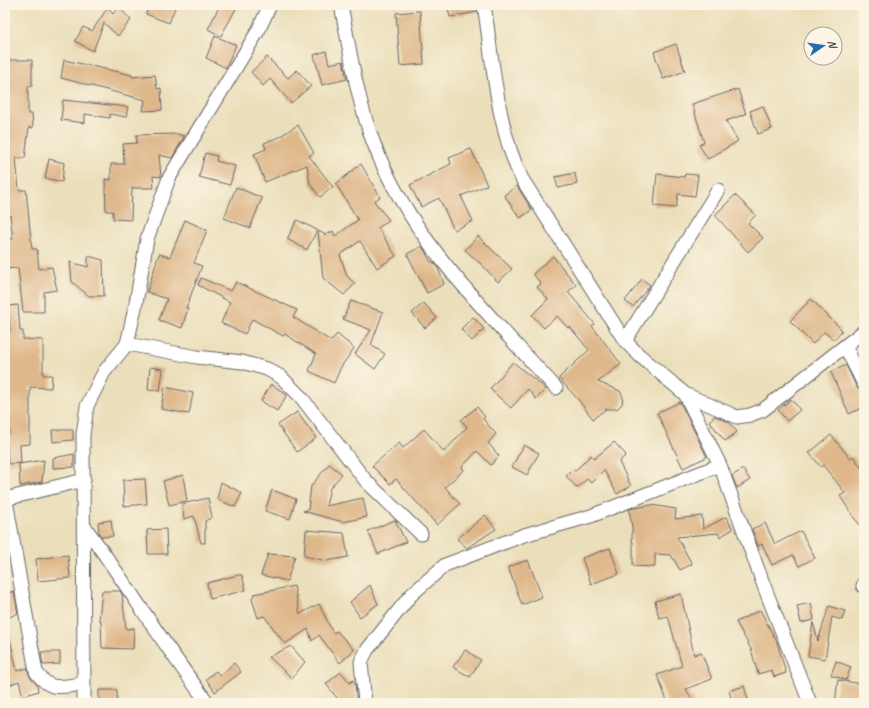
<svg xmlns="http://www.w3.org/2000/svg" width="869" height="708" viewBox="0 0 869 708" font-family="Caveat,sans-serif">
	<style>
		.building { fill: #deb78a }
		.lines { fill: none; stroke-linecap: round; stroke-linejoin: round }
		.minor-casing { stroke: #686468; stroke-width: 15 }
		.minor { stroke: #fff; stroke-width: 13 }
	</style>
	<rect width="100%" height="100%" fill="#fcf5e5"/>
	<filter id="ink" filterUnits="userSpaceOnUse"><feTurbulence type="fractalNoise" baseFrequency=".025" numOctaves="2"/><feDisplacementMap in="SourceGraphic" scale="8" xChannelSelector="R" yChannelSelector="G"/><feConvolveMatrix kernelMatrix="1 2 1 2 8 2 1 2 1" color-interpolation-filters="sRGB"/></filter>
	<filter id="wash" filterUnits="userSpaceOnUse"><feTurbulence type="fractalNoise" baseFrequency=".012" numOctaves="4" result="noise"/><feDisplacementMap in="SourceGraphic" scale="16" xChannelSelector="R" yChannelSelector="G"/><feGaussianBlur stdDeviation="0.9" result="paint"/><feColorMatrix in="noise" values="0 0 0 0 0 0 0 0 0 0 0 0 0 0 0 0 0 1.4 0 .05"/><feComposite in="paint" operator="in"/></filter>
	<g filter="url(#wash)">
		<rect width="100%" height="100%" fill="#ebdfbb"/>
		<g id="blocks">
			<!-- building -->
			<path class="building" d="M 149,5 L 176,5 L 169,23 L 146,14 Z
				M 220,5 L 238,5 L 221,36 L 208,29 Z
				M 447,5 L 476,5 L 477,12 L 450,17 Z
				M 108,7 L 113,14 L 119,7 L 131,20 L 118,36 L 104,23 L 93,51 L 75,41 L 83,27 L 92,31 Z
				M 420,11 L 424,64 L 400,66 L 396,13 Z
				M 215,36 L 236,45 L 226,68 L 206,58 Z
				M 676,44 L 685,71 L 663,79 L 654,52 Z
				M 326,51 L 329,64 L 343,61 L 347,79 L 322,85 L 314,55 Z
				M 267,57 L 288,78 L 297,70 L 311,86 L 291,103 L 270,79 L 263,86 L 251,72 Z
				M 5,60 L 32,60 L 32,86 L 28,86 L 28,114 L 32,114 L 33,128 L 29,127 L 25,158 L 16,158 L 19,190 L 26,190 L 32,249 L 37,249 L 39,269 L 52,267 L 57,290 L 44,292 L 44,312 L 23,312 L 18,268 L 5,269 L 5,240 L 13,239 L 10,215 L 5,215 Z
				M 64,60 L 132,75 L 132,77 L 155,75 L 157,89 L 161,88 L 162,110 L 143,111 L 145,100 L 61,78 Z
				M 738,89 L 746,114 L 726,121 L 738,141 L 708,159 L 699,145 L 704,142 L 692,104 Z
				M 63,100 L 91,103 L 128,107 L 126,117 L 110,114 L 110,118 L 85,114 L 85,123 L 61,120 Z
				M 763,106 L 772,129 L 758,134 L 750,111 Z
				M 298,125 L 314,153 L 309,156 L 333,187 L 320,197 L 310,184 L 307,165 L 265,182 L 254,154 L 266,149 L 264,143 L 282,136 L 282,135 Z
				M 177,134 L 184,136 L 183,139 L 172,158 L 159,155 L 161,177 L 153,176 L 154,188 L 132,188 L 131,220 L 113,219 L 113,211 L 106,211 L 105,179 L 111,180 L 111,164 L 124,164 L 123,144 L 137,143 L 136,135 Z
				M 471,149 L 487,185 L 461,196 L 473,221 L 454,230 L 439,198 L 421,207 L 410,185 L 451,164 L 449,158 Z
				M 205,153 L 217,156 L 216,161 L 235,166 L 230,185 L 199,177 Z
				M 49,159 L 64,163 L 62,182 L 45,178 Z
				M 361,164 L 380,197 L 374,201 L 389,220 L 378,228 L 396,256 L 377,268 L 360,241 L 340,255 L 347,276 L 355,284 L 344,295 L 323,278 L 318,231 L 326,235 L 333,231 L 335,236 L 358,220 L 336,184 Z
				M 575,173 L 577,184 L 558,188 L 555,177 Z
				M 657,174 L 684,177 L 685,174 L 698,175 L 695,196 L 678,194 L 676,208 L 654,206 Z
				M 517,186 L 532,210 L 520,218 L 504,195 Z
				M 236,187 L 262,198 L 250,228 L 224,218 Z
				M 735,195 L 756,215 L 748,223 L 763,238 L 748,252 L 715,215 Z
				M 185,220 L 207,230 L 194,263 L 202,266 L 186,308 L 188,308 L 182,328 L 159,320 L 167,299 L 147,292 L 159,254 L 170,257 Z
				M 297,220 L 317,230 L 307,250 L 287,239 Z
				M 478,236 L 512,269 L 498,282 L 480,263 L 465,250 Z
				M 422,246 L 431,262 L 433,262 L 437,266 L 444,284 L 427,293 L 407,254 Z
				M 88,256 L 103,260 L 104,296 L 89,296 L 72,282 L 70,262 L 88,267 Z
				M 553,256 L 576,285 L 568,292 L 595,324 L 592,326 L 621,364 L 598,382 L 620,391 L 623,397 L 622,404 L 617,409 L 606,409 L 593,419 L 580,402 L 559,378 L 589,350 L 570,327 L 568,328 L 557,316 L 544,328 L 532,315 L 548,299 L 537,287 L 541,284 L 533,274 Z
				M 201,278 L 231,291 L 236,282 L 297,310 L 293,317 L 331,341 L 337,334 L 354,348 L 341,367 L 334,383 L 309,371 L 316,354 L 285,334 L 283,336 L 252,319 L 245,334 L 221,323 L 230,302 L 198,285 Z
				M 642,279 L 650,285 L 633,307 L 625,301 Z
				M 811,299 L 842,330 L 834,340 L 824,332 L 813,344 L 790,321 Z
				M 351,301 L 383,312 L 371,345 L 385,354 L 375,369 L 355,354 L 371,330 L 343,319 Z
				M 424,303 L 437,318 L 425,328 L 412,313 Z
				M 18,305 L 20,331 L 23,331 L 23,339 L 43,340 L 43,375 L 52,375 L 51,388 L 30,387 L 30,444 L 20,445 L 21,463 L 8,464 L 6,435 L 9,434 L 7,372 L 5,372 L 5,331 L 10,331 L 8,306 Z
				M 473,317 L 484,329 L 472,341 L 461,329 Z
				M 513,362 L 546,389 L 536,399 L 528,389 L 511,408 L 490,389 Z
				M 846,365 L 857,388 L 864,392 L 864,407 L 849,414 L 831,372 Z
				M 150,367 L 163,369 L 160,391 L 148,390 Z
				M 271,384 L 287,395 L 277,411 L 261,401 Z
				M 165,387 L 193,393 L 189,414 L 161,409 Z
				M 791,399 L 800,410 L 787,421 L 778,410 Z
				M 680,402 L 707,457 L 683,468 L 657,413 Z
				M 477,407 L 485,417 L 483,419 L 496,434 L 488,443 L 499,456 L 491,465 L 477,451 L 462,467 L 464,470 L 445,487 L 460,504 L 437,525 L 396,479 L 390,484 L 372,466 L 399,443 L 403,448 L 424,429 L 444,452 L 467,427 L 461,420 Z
				M 297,412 L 316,438 L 297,452 L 278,425 Z
				M 715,416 L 729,422 L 737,432 L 725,441 L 709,421 Z
				M 52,430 L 73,430 L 73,440 L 53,442 Z
				M 831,435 L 850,458 L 853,456 L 864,471 L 864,529 L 854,518 L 840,496 L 845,493 L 823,465 L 821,467 L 809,453 Z
				M 614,442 L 626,455 L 619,462 L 631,486 L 617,494 L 604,470 L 591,483 L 587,479 L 577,488 L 566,476 L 573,469 L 575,471 L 591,455 L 594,459 Z
				M 524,445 L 539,453 L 527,475 L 512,467 Z
				M 74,454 L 74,467 L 53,468 L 53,458 Z
				M 44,460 L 42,482 L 20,486 L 19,464 Z
				M 329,464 L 342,474 L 330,488 L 326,506 L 363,498 L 367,517 L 343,522 L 303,511 L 308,510 L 311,486 Z
				M 743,469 L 750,480 L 737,488 L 732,476 Z
				M 183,475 L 187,501 L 169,505 L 163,481 Z
				M 145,479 L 147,504 L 124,506 L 123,480 Z
				M 221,482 L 242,493 L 235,507 L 217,499 Z
				M 272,490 L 296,499 L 290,519 L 265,511 Z
				M 208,498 L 212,517 L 205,521 L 205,543 L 201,543 L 194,516 L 184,519 L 182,504 Z
				M 651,505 L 676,509 L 675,519 L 702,516 L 703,529 L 726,517 L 733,529 L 720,537 L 718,533 L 677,537 L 692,564 L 680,570 L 671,555 L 655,554 L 655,567 L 633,566 L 633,542 L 632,542 L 632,527 L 629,509 Z
				M 485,515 L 496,529 L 467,548 L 457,539 Z
				M 111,520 L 113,536 L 102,537 L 99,533 L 98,522 Z
				M 395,520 L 406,542 L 378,554 L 368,531 Z
				M 765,523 L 775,544 L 801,531 L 815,558 L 799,566 L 793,555 L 772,565 L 762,544 L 758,546 L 752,529 Z
				M 166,529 L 167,554 L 148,554 L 147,530 Z
				M 306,530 L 344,533 L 348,557 L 327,561 L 304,556 Z
				M 610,548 L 619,574 L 591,584 L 582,558 Z
				M 268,554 L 295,556 L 287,581 L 261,575 Z
				M 68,555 L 70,578 L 38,581 L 36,559 Z
				M 528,560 L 542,597 L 522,605 L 508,567 Z
				M 238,575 L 242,575 L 246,590 L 210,599 L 207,583 Z
				M 370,585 L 378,604 L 360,617 L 350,602 Z
				M 294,586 L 300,614 L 319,604 L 333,633 L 337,631 L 354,650 L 340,663 L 319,635 L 312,641 L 308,629 L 285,644 L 264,616 L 258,618 L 252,599 L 254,594 Z
				M 14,591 L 18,613 L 5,619 L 5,594 Z
				M 102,591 L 120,591 L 122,594 L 126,629 L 134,628 L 133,649 L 102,648 L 101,620 L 99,620 Z
				M 681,594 L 694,655 L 701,652 L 712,679 L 686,689 L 694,703 L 668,703 L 657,675 L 682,666 L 668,616 L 659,618 L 655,601 Z
				M 811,603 L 814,620 L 801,623 L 797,606 Z
				M 829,606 L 845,611 L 842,620 L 832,617 L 825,659 L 808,656 L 813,622 L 818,641 Z
				M 760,610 L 777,642 L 786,673 L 774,677 L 772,670 L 758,674 L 751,649 L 736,622 Z
				M 9,635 L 17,671 L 27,668 L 30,677 L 37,685 L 38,691 L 23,696 L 19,681 L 5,687 L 5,636 Z
				M 291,646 L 305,662 L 292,678 L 269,657 Z
				M 465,650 L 481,660 L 470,677 L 453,667 Z
				M 41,652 L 60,652 L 60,664 L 43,665 Z
				M 836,661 L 851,667 L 846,680 L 831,675 Z
				M 234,663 L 241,672 L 215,692 L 206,679 L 216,671 L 220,676 Z
				M 341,672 L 350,683 L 353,680 L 355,683 L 357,703 L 341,703 L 326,684 Z
				M 838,680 L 862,684 L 859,703 L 835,703 Z
				M 744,686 L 749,703 L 733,703 L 729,691 Z
				M 99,690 L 117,690 L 117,703 L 99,703 Z"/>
		</g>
	</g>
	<g filter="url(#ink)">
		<use href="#blocks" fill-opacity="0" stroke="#686468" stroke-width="1"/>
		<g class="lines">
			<defs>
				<path id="minor" d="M 341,5 C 350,51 357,100 374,144 C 411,241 488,313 556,388
					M 484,5 C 493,61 497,129 522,179 L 625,341 L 639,355 L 685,394 L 737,417 L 750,415 L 763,410 L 864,331
					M 625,341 L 718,190
					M 127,344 L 197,357 L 242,362 L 267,369 L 281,377 L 301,397 L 366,481 L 421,534
					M 845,346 L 864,384
					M 685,394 L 720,465 L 764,586 L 810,703
					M 5,495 L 36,672 C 51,693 61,686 84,684
					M 5,499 L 84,480
					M 84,526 C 127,584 164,646 208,703
					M 863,586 L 864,583
					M 84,703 L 83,435 L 87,406 L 104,372 L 127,344 L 136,303 L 147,239 L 169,178 L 258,31 L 270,5
					M 365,703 L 361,662 L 367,650 L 411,595 L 445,565 L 524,535 L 591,516 L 720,465"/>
			</defs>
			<!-- minor casing -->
			<use href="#minor" class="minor-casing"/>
			<!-- minor -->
			<use href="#minor" class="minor"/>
		</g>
	</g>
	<!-- margin -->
	<rect width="869" height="708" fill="none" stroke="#fcf5e5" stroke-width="20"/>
	<!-- north arrow -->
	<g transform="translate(823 46) rotate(77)"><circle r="19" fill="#fcf5e5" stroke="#a5a1a1"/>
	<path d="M0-3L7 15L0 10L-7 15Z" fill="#1f6fb2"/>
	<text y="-6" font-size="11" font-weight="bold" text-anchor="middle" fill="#22223b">N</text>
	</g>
</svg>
